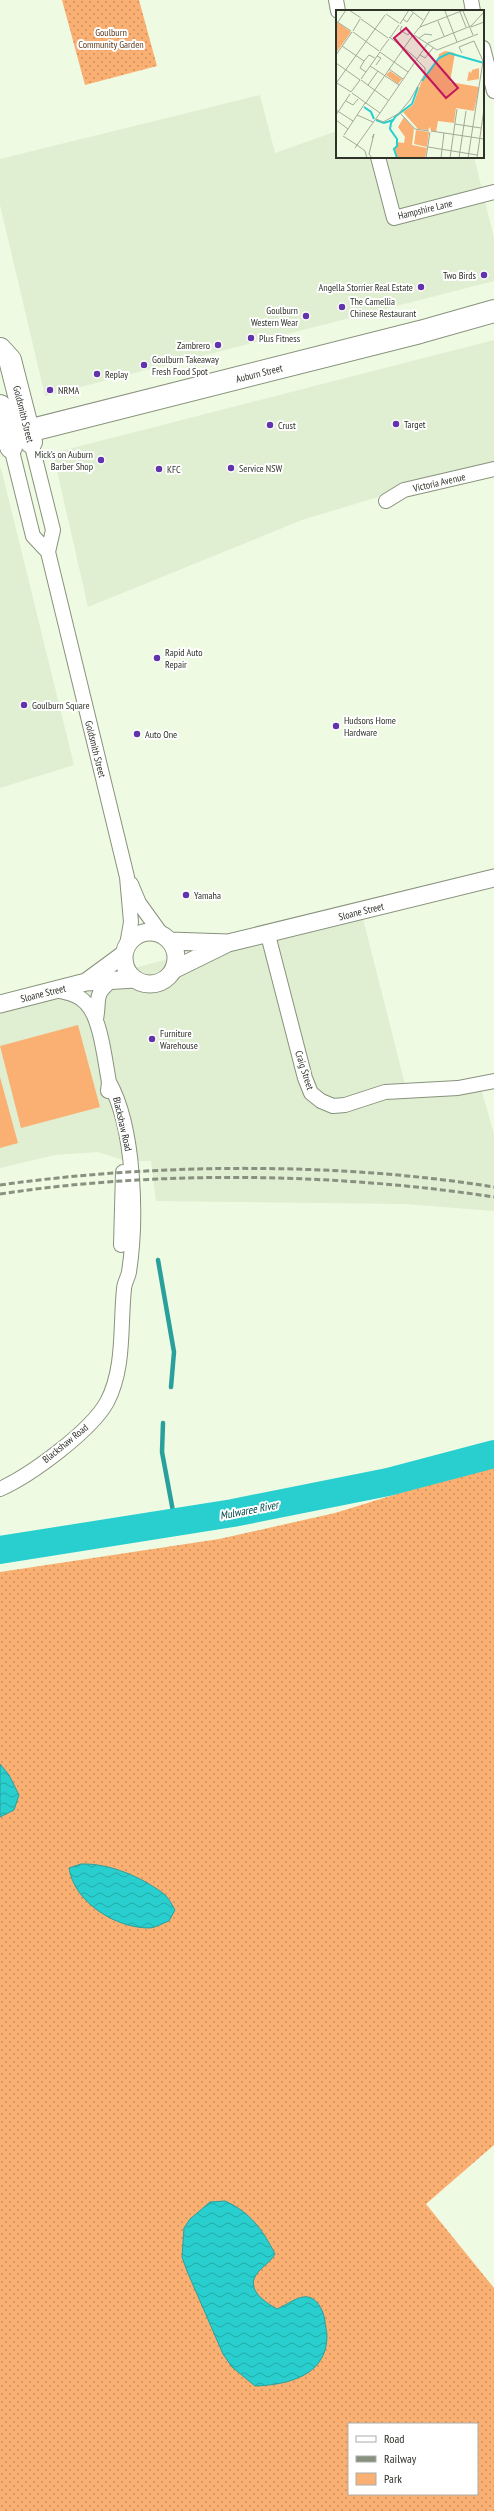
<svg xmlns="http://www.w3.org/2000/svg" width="494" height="2511" viewBox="0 0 494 2511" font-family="'PT Sans Narrow',sans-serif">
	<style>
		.built { fill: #e0eed1 }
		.green { fill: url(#green-dots); fill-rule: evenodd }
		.pitch { fill: #fbb073 }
		.water { fill: url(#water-waves); stroke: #2aa09d }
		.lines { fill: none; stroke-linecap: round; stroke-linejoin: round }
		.stream { stroke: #2aa09d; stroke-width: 4.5 }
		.river { stroke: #29cfcf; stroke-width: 28 }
		.minor-casing { stroke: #88927d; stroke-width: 16 }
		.tertiary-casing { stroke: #88927d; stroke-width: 19 }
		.primary-casing { stroke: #88927d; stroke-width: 24 }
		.minor { stroke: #fff; stroke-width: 14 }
		.tertiary { stroke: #fff; stroke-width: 17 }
		.primary { stroke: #fff; stroke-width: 22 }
		.rail { stroke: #889080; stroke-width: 3; stroke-dasharray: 6 3; stroke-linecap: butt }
		.poi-dot { fill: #6234ab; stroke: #fff; stroke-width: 1.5 }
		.labels { text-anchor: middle; stroke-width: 4; stroke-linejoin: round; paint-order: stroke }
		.park-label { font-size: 10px; fill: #5d3c20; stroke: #fff }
		.street-label { font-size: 10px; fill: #2e3229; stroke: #fff }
		.poi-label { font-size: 10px; fill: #2e3229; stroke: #fff; text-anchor: start }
		.water-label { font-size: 11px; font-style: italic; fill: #004848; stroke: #fff }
		.inset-river { fill: none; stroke: #29cfcf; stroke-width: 2 }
		.inset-road { fill: none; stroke: #a2aa98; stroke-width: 1 }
		.view { fill: #c2185b; fill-opacity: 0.15; stroke: #c2185b; stroke-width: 2 }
		.inset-edge { fill: none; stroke: #2e3229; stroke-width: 2 }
	</style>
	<defs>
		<pattern id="green-dots" width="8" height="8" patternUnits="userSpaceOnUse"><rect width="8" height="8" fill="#fbb073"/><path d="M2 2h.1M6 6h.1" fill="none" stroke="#cc905e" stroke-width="1.8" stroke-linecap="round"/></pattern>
		<pattern id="water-waves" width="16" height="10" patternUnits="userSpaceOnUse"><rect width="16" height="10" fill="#29cfcf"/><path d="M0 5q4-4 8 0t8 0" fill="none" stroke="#24a9a8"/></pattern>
	</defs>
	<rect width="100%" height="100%" fill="#effae2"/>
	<!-- built -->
	<path class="built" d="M 260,95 L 275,153 L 337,131 L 337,157 L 474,157 L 494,238 L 494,281 L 45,396 L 0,205 L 0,159 Z
		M 494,340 L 494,462 L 302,520 L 88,607 L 53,453 Z
		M 1,468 L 74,765 L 0,788 L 0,469 Z
		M 361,911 L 407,1092 L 480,1085 L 494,1134 L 494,1211 L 405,1204 L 156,1201 L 151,1161 L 126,1161 L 98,1152 L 55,1155 L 0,1168 L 0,1004 L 228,943 Z"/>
	<!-- green -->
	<path class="green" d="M 62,0 L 139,0 L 157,66 L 85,85 Z
		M 494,1464 L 494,2145 L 426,2204 L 494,2288 L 494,2511 L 0,2511 L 0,1572 L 219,1539 L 335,1513 ZM 349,2424 L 477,2424 L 477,2494 L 349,2494 Z"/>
	<!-- pitch -->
	<path class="pitch" d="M 78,1025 L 100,1107 L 21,1128 L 0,1046 Z
		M 0,1077 L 18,1143 L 0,1148 Z"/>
	<!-- water -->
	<path class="water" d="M 0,1764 L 9,1775 L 19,1795 L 14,1810 L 0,1817 Z
		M 81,1864 C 109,1863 142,1877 164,1894 C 169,1898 172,1905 175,1910 L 169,1921 C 163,1923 155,1928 149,1928 C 115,1928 74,1902 69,1868 Z
		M 225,2201 C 250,2212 263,2230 275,2254 C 270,2263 261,2267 256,2275 C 246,2291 267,2303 277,2309 C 287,2305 301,2293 311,2298 C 319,2301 324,2313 325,2321 C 325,2326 327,2331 327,2336 C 327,2376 287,2385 255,2386 L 232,2367 L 223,2354 L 187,2271 L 182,2257 L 184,2228 L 190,2219 L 210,2202 Z"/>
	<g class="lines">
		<!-- stream -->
		<path class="stream" d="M 158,1260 L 174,1352 L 171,1387
			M 163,1423 L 162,1452 L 175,1522"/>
		<!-- river -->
		<path class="river" d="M 0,1550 L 233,1513 L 388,1482 L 494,1454"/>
		<defs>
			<path id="minor" d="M 336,0 L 338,11
				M 471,0 L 473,11
				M 483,48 L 494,91
				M 378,157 L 394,218 L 494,192
				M 31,442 L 53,530 L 48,552 L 127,877 L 131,922 L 127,945
				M 11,447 L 33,536 L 48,552
				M 386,501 L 404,490 L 494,469
				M 131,884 L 139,903 L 162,935
				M 268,935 L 305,1078 L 311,1093 L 321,1101 L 333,1106 L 345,1105 L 385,1092 L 458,1088 L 494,1081
				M 56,990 C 67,993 78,994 86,1003 C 101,1018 105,1062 109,1082 L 108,1091
				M 96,1019 C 100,1000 93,995 111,981
				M 121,1245 L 123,1172
				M 0,1489 C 31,1475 91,1431 107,1402 C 125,1368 120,1326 124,1289 C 124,1283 128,1278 129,1272 C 137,1220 135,1128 109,1082"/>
			<path id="tertiary" d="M124 958a26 26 0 1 1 52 0a26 26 0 1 1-52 0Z
				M 170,941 L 228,943 L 494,878
				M 173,970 L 226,944
				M 86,982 L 124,954
				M 0,1004 L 86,982 L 135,979"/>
			<path id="primary" d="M 0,349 L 10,360 L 31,442
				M 0,406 L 11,447
				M 0,438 L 420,332 L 494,311"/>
		</defs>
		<!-- minor casing -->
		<use href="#minor" class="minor-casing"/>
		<!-- tertiary casing -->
		<use href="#tertiary" class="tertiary-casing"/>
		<!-- primary casing -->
		<use href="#primary" class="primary-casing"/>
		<!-- minor -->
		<use href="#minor" class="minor"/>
		<!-- tertiary -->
		<use href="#tertiary" class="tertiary"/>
		<!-- primary -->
		<use href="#primary" class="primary"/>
		<!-- rail -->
		<path class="rail" d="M 0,1185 C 156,1163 339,1162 494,1187
			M 0,1194 C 158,1170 337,1173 494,1197"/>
	</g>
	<!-- markers -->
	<g class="poi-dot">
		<circle cx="484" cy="275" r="4"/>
		<circle cx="421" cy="287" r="4"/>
		<circle cx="342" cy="307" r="4"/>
		<circle cx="306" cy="316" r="4"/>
		<circle cx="251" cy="338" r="4"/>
		<circle cx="218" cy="345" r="4"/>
		<circle cx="144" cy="365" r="4"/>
		<circle cx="97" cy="374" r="4"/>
		<circle cx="50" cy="390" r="4"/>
		<circle cx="396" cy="424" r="4"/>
		<circle cx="270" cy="425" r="4"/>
		<circle cx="101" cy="460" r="4"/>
		<circle cx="231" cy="468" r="4"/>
		<circle cx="159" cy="469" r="4"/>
		<circle cx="157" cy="658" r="4"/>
		<circle cx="24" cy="705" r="4"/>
		<circle cx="336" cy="726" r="4"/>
		<circle cx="137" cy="734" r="4"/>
		<circle cx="186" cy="895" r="4"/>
		<circle cx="152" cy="1039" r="4"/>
	</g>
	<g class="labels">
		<!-- park labels -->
		<g class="park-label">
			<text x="111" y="36">Goulburn<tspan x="111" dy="12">Community Garden</tspan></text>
		</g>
		<!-- street labels -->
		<g class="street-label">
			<text transform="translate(425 209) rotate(-14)" y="4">Hampshire Lane</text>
			<text transform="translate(259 373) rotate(-14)" y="4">Auburn Street</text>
			<text transform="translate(24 414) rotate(76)" y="4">Goldsmith Street</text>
			<text transform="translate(439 482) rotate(-13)" y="4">Victoria Avenue</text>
			<text transform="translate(96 749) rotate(76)" y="4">Goldsmith Street</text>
			<text transform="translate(361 911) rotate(-14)" y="4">Sloane Street</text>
			<text transform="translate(43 993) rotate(-14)" y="4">Sloane Street</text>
			<text transform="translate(305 1070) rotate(72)" y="4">Craig Street</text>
			<text transform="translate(123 1124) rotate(77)" y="4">Blackshaw Road</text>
			<text transform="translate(65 1443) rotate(-39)" y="4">Blackshaw Road</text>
		</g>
		<!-- poi labels -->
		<g class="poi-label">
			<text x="476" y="279" text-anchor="end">Two Birds</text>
			<text x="413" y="291" text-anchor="end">Angella Storrier Real Estate</text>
			<text x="350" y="305">The Camellia<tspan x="350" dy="12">Chinese Restaurant</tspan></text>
			<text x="298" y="314" text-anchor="end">Goulburn<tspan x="298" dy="12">Western Wear</tspan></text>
			<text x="259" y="342">Plus Fitness</text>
			<text x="210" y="349" text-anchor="end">Zambrero</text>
			<text x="152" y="363">Goulburn Takeaway<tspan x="152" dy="12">Fresh Food Spot</tspan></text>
			<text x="105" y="378">Replay</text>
			<text x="58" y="394">NRMA</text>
			<text x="404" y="428">Target</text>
			<text x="278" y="429">Crust</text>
			<text x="93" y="458" text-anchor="end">Mick's on Auburn<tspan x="93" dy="12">Barber Shop</tspan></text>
			<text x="239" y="472">Service NSW</text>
			<text x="167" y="473">KFC</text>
			<text x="165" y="656">Rapid Auto<tspan x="165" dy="12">Repair</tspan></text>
			<text x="32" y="709">Goulburn Square</text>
			<text x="344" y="724">Hudsons Home<tspan x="344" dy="12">Hardware</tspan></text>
			<text x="145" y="738">Auto One</text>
			<text x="194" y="899">Yamaha</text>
			<text x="160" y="1037">Furniture<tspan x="160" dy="12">Warehouse</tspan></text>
		</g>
		<!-- water labels -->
		<g class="water-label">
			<text transform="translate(249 1510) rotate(-11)" y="4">Mulwaree River</text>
		</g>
	</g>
	<!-- overview -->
	<g transform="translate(336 10)">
		<rect width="148" height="148" fill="#effae2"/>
		<path d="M 0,11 L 15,22 L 0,43 ZM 109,41 L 119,43 L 114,72 L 143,77 L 138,101 L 120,98 L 118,113 L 102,111 L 100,122 L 95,121 L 94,117 L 92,120 L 82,119 L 67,102 L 77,95 L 85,73 L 102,50 L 103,44 ZM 54,61 L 66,69 L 62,74 L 50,65 ZM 68,107 L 78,119 L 76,135 L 91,138 L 89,148 L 61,147 L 59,140 L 61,132 L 68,133 L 69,127 L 62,117 ZM 80,120 L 93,122 L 91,137 L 78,134 Z" fill="#fbb073"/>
		<path d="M 143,58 L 143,69 L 131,71 L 133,61 L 135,63 L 136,60 Z" fill="#fbb073"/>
		<path class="inset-river" d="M 86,71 L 103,48 L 113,43 L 148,53M 28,97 L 35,102 L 38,109M 40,110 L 48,113 L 57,110M 61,148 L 58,139 L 61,136 L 61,129 L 54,119 L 55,113 L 60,106 L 76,94 L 82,77"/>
		<path class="inset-road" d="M 13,0 L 25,8M 74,0 L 87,10M 106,0 L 120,0M 109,1 L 121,32M 127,1 L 137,25M 124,2 L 130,17M 50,4 L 63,13M 25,9 L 52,28M 67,9 L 71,12 L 77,3M 0,11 L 15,21M 102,11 L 108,26M 2,12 L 10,0M 64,14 L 73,0M 66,16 L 64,20 L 72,25 L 74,22M 135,16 L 148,2M 84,17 L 94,0M 135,17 L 148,12M 17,21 L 24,9M 17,22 L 43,41M 78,24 L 84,17 L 128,0M 78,25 L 101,40 L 142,24M 53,27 L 68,38M 54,28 L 63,15M 83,28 L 89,24 L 96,25M 6,36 L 28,51M 68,38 L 81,49M 44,41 L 53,29M 44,42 L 72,62M 126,43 L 123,37 L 138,31 L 147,51 L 132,148M 0,45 L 16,22M 84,45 L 89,48 L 97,38M 28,51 L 33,45 L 39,48M 28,51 L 24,58 L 30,62M 0,53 L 24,70M 40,55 L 45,48 L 41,46M 34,56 L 63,75M 53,59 L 67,69M 25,69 L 44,42M 25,70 L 52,90M 1,72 L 49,5M 1,73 L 15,82M 32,75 L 42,61M 15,82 L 24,70M 16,83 L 44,103 L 21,135 L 29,141 L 31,148M 10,91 L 17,95 L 22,89M 29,94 L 77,25M 0,100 L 17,111M 44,103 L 92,33 L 135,16M 63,103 L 74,90 L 89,64 L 89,58 L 81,50M 0,105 L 14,84M 21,105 L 37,112M 40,109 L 47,112 L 64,103 L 79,119 L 93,121M 0,110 L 12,119M 119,114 L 145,118M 95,121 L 148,129M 8,125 L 29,93M 7,126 L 21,135 L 19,138M 92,137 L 141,145M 36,148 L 33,144 L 38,124 L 36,128M 90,148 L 94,122M 105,148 L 108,123M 114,148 L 121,99M 123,148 L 130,101M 141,148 L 148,99"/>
		<path class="view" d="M 70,18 L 122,78 L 110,88 L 58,28 Z"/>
		<rect width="148" height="148" class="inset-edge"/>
	</g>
	<!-- legend -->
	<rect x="348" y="2423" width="130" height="72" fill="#ffffff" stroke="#abada9"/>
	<rect x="356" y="2436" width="20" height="6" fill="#ffffff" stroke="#abada9"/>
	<text x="384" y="2443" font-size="12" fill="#2e3229">Road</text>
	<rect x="356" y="2456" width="20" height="6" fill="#889080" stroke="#abada9"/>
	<text x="384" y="2463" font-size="12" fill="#2e3229">Railway</text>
	<rect x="356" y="2473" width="20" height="12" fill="#fbb073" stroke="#abada9"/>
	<text x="384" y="2483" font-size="12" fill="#2e3229">Park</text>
</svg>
